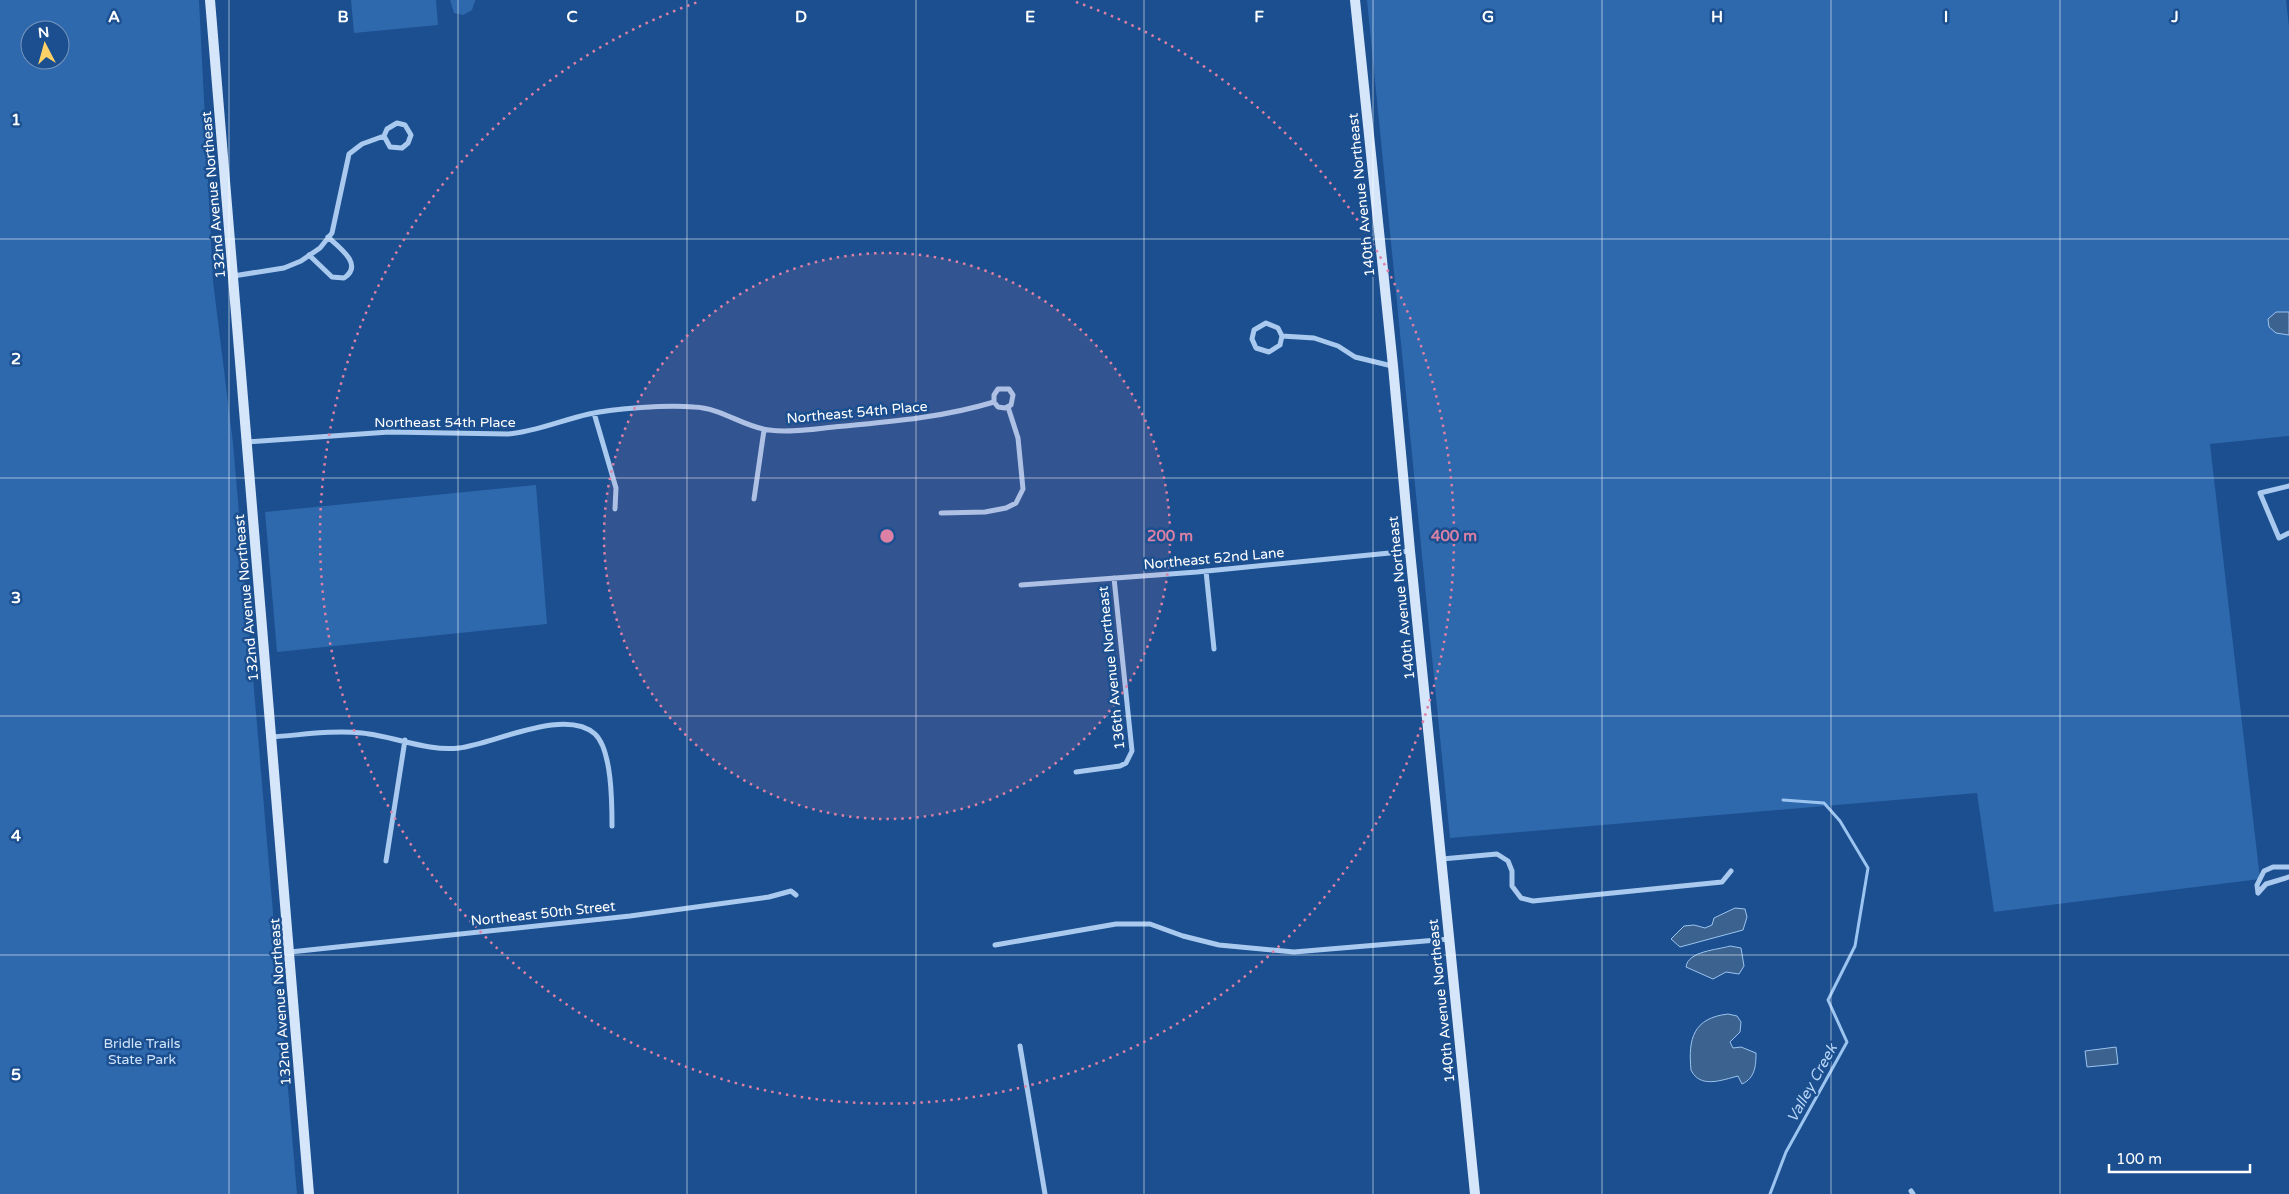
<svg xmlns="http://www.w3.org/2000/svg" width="2289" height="1194" viewBox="0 0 2289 1194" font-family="'Varela Round',sans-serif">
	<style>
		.green { fill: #2e69ad; fill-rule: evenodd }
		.water { fill: #3c6290; stroke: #9cc4f0 }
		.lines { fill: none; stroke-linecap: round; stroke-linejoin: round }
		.stream { stroke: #9cc4f0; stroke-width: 3 }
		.street { stroke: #a9c9ee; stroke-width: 5 }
		.secondary { stroke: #d6e6fa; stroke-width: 10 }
		.grid { fill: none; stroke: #fff; stroke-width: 1; stroke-opacity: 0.55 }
		.ring { fill: none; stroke: #dd80a5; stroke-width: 2.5; stroke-dasharray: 2.5 5 }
		.labels { text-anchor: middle; stroke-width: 5; stroke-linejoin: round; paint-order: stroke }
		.street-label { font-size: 14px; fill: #fff; stroke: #1b4f8f }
		.park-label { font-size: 14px; fill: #cfe3fa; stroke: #1b4f8f }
		.water-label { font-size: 15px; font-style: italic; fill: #b5d3f5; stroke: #1b4f8f }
		.grid-label { font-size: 16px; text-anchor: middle; font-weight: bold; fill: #fff; stroke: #1b4f8f; stroke-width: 5; stroke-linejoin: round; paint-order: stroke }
		.centre { fill: #dd80a5; stroke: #1b4f8f; stroke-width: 2.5 }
		.ring-label { font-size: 15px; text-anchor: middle; font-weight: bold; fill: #dd80a5; stroke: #1b4f8f; stroke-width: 5; stroke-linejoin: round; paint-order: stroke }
	</style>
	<rect width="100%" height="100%" fill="#1b4f8f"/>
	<!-- green -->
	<path class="green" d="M 0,0 L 199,0 L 213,281 L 233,443 L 297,1194 L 0,1194 ZM 30,30 L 60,30 L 60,60 L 30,60 Z
		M 351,0 L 436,0 L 438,25 L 354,33 Z
		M 450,0 L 475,0 L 475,1 L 472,10 L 463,15 L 454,13 Z
		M 1367,0 L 2286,0 L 2289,27 L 2289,436 L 2210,444 L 2260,879 L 1994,912 L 1977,793 L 1450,838 Z
		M 536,485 L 547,624 L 277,652 L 265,512 Z"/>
	<!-- water -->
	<path class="water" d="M 2276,312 L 2289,312 L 2289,335 L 2276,333 L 2269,327 L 2268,319 Z
		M 1735,908 L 1745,909 L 1747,917 L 1743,930 L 1680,947 L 1671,939 L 1684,926 L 1694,925 L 1705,928 L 1712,925 L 1714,918 Z
		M 1730,946 L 1741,948 L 1744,966 L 1739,974 L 1726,972 L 1713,979 L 1686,967 C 1688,951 1717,950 1730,946 Z
		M 1728,1014 L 1737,1016 L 1741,1022 L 1740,1032 L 1730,1042 L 1733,1048 L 1741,1047 L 1756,1053 C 1756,1066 1755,1078 1742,1084 L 1738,1076 C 1722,1080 1700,1089 1691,1070 C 1688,1039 1693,1018 1728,1014 Z
		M 2116,1047 L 2118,1064 L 2087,1067 L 2085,1051 Z"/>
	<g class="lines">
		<!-- stream -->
		<path class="stream" d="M 1770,1194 L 1786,1152 L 1847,1042 L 1828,1000 L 1855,946 L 1868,868 L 1840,821 L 1824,803 L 1783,800"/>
		<!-- street -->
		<path class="street" d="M 309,255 L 332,277 L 344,278 C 364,265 340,248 328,237
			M 233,276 L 284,268 L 301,261 L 320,248 L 332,233 L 349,154 L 362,144 L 384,136 L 390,147 L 402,148 L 408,143 L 411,135 L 405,125 L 397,123 L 387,129 L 384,136
			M 1282,336 L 1278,328 L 1266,323 L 1254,330 L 1252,339 L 1256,348 L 1269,352 L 1280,345 L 1282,336 L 1314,338 L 1338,346 L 1355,357 L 1392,366
			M 594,413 L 616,488 L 615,509
			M 247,442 L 389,432 L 508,434 C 535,432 562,420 589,414 C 615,408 667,405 694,407 C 722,408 743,427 769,430 C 790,433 813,429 834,427 C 888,422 941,418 994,402 L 998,407 L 1005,408 L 1011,405 L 1013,395 L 1009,389 L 998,389 L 994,395 L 994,402
			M 2289,486 L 2260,493 L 2279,538 L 2289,533
			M 754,499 L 764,430
			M 941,513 L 985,512 L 1006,508 L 1016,503 L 1023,489 L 1018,438 L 1008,407
			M 1206,571 L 1214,649
			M 1021,585 L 1197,572 L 1410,551
			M 271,737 C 302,735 332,730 362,733 C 393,736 429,752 459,748 C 494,744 565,707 595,734 C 612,750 612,804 612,826
			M 1076,772 L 1120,766 L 1126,763 L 1132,751 L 1114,578
			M 1442,859 L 1497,854 L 1508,861 L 1512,871 L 1512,886 L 1521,898 L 1533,901 L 1722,882 L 1731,871
			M 386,861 L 405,740
			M 2258,893 L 2257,885 L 2264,871 L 2273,867 L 2289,867
			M 2258,893 L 2266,884 L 2289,877
			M 995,945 L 1116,924 L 1150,924 L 1183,936 L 1219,945 L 1294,952 L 1449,939
			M 290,952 L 630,916 L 769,897 L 791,891 L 796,895
			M 1020,1046 L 1045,1194
			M 1911,1191 L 1913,1194"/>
		<!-- secondary -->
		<path class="secondary" d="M 210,0 L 309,1194
			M 1355,0 L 1393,366 L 1410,551 L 1475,1194"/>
	</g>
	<!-- grid -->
	<path class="grid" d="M 229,0 L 229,1194M 458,0 L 458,1194M 687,0 L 687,1194M 916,0 L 916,1194M 1144,0 L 1144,1194M 1373,0 L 1373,1194M 1602,0 L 1602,1194M 1831,0 L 1831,1194M 2060,0 L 2060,1194M 0,239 L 2289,239M 0,478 L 2289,478M 0,716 L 2289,716M 0,955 L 2289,955"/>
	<!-- distance rings -->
	<circle cx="887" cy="536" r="283" fill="#dd80a5" fill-opacity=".12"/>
	<g class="ring">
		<circle cx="887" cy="536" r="283"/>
		<path d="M1076 2A567 567 0 1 1 698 2"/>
	</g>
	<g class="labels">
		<!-- street labels -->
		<g class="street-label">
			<text transform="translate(213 195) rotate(-95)" y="5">132nd Avenue Northeast</text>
			<text transform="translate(1361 195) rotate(-96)" y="5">140th Avenue Northeast</text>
			<text transform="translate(857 412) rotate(-5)" y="5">Northeast 54th Place</text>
			<text x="445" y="427">Northeast 54th Place</text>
			<text transform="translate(1214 558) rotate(-5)" y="5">Northeast 52nd Lane</text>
			<text transform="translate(246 598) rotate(-95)" y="5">132nd Avenue Northeast</text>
			<text transform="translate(1401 598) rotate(-96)" y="5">140th Avenue Northeast</text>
			<text transform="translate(1111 668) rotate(-96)" y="5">136th Avenue Northeast</text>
			<text transform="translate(543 913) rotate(-6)" y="5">Northeast 50th Street</text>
			<text transform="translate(1441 1001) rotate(-96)" y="5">140th Avenue Northeast</text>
			<text transform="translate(280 1002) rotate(-94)" y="5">132nd Avenue Northeast</text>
		</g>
		<!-- park labels -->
		<g class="park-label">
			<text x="142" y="1048">Bridle Trails<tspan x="142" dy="16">State Park</tspan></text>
		</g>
		<!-- water labels -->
		<g class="water-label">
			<text transform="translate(1812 1083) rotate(-61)" y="5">Valley Creek</text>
		</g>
	</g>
	<g class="grid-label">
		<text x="114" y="22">A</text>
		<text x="343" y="22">B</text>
		<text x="572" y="22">C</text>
		<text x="801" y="22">D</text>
		<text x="1030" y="22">E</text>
		<text x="1259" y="22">F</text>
		<text x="1488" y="22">G</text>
		<text x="1717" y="22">H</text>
		<text x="1946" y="22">I</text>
		<text x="2175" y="22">J</text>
		<text x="16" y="125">1</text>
		<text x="16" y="364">2</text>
		<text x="16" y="603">3</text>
		<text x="16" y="841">4</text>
		<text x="16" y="1080">5</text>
	</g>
	<circle cx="887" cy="536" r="8" class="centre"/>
	<g class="ring-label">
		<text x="1170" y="541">200 m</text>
		<text x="1454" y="541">400 m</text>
	</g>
	<!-- north arrow -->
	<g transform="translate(45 45) rotate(354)"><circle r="24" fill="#1b4f8f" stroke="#7695bc"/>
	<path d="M0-4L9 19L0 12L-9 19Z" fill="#ffd166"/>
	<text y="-8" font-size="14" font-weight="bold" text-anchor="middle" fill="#ffffff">N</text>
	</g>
	<!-- scale -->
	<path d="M2109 1164v8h141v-8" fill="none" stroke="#ffffff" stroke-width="2.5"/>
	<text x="2116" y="1164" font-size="15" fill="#ffffff" stroke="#1b4f8f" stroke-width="4" paint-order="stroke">100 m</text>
</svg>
